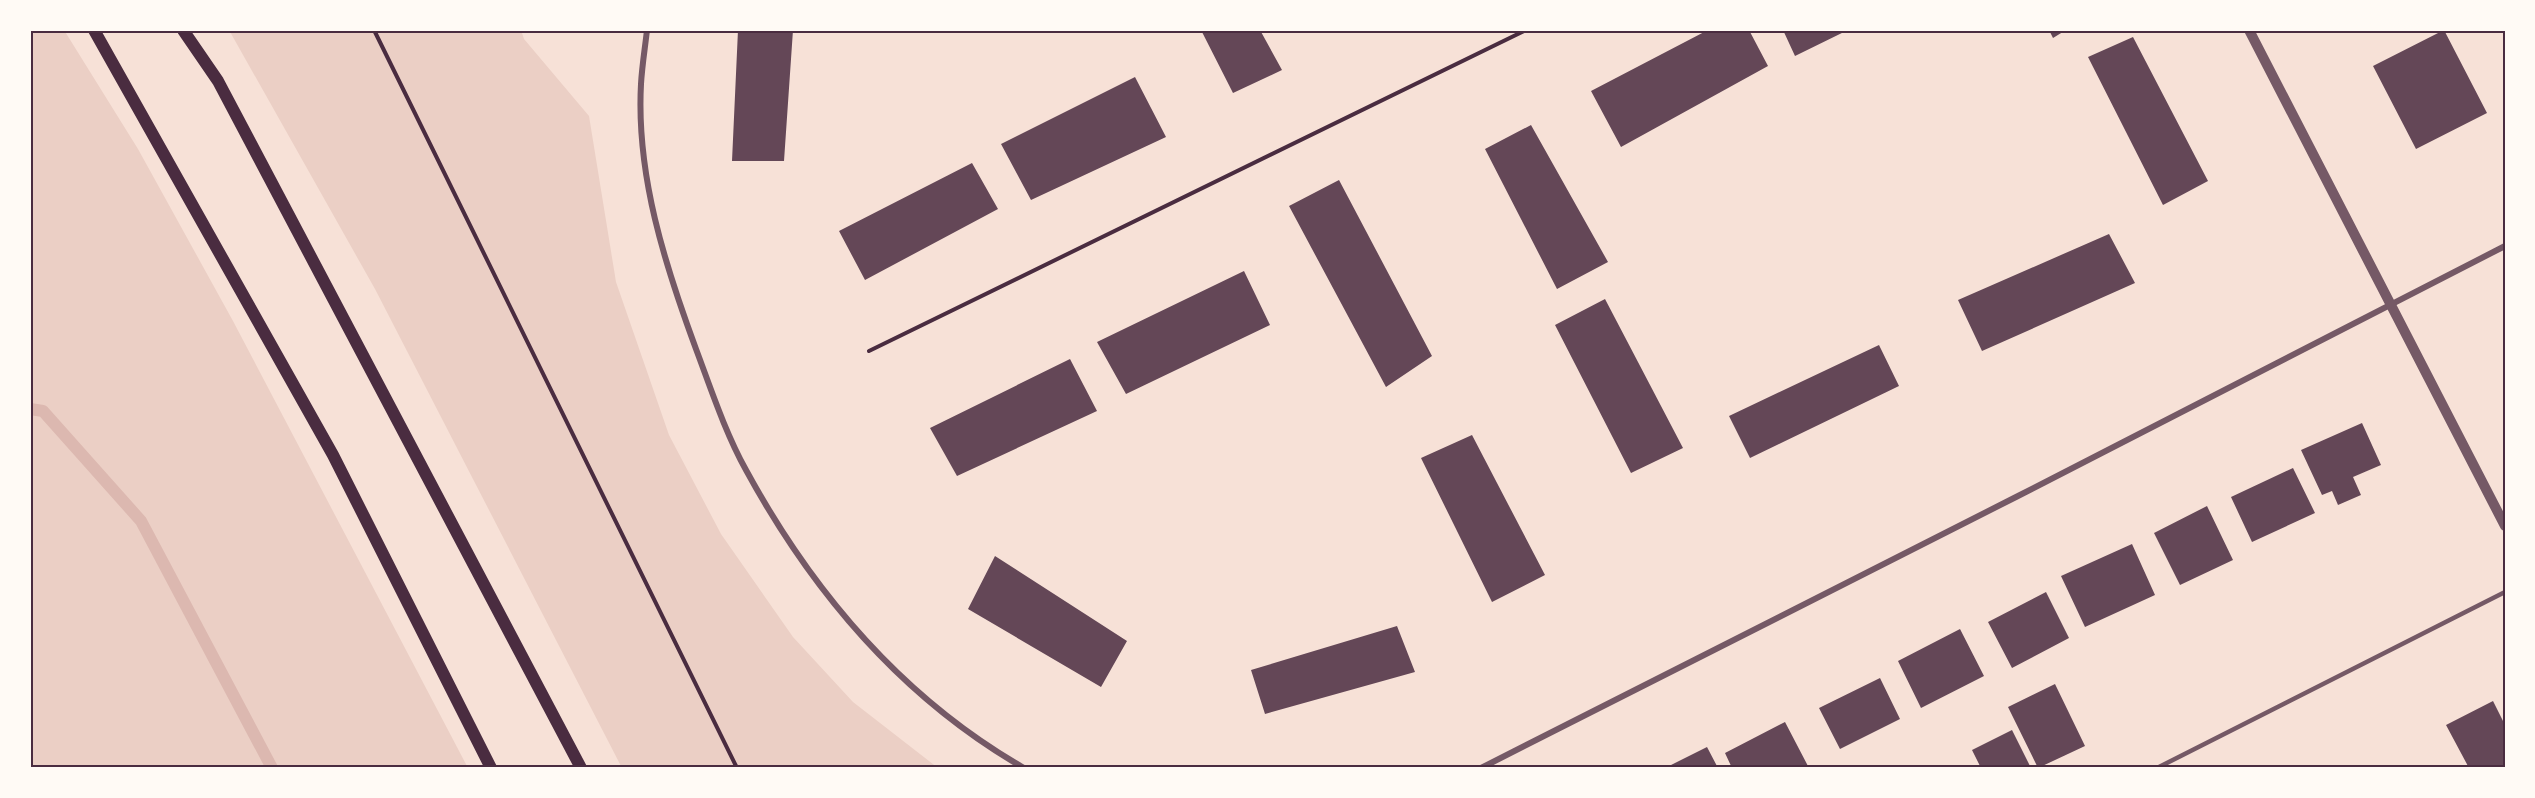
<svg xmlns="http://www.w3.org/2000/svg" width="2535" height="798" viewBox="0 0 2535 798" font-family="Raleway,sans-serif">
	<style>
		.green { fill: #ebcfc5 }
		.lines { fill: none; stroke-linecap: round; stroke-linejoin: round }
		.stream { stroke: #dcb8b0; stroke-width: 12 }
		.building { fill: #644757 }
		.path { stroke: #4a2c40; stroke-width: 4 }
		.service { stroke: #755966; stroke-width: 4.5 }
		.minor { stroke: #755966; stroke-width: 6 }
		.tertiary { stroke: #755966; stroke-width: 10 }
		.secondary { stroke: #4a2c40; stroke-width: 12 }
		.neatline { fill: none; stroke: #4a2c40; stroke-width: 2 }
	</style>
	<rect width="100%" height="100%" fill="#f7e1d7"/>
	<!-- green -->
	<path class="green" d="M 30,30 L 64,30 L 138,149 L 233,321 L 468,768 L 30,768 Z
		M 229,30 L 521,30 L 524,39 L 589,116 L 616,282 L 669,435 L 721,534 L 793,637 L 853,702 L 938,768 L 622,768 L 375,289 Z"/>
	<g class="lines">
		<!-- stream -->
		<path class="stream" d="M 30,409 L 43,411 L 141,521 L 272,768"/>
	</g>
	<!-- building -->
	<path class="building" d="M 738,30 L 793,30 L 784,161 L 732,161 Z
		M 1201,30 L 1260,30 L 1282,70 L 1233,93 Z
		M 1708,30 L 1749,30 L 1768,66 L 1621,147 L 1591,91 Z
		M 1783,30 L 1848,30 L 1795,56 Z
		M 2049,30 L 2066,30 L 2053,38 Z
		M 2444,30 L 2487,113 L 2416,149 L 2373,66 Z
		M 2133,37 L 2208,181 L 2163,205 L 2088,57 Z
		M 1135,77 L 1166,137 L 1031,200 L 1001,144 Z
		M 1531,125 L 1608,262 L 1557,289 L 1485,149 Z
		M 972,163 L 998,209 L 865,280 L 839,231 Z
		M 1339,180 L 1432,356 L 1386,387 L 1289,206 Z
		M 2109,234 L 2135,283 L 1982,351 L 1958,300 Z
		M 1244,271 L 1270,325 L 1126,394 L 1097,342 Z
		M 1605,299 L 1683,448 L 1631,473 L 1555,325 Z
		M 1879,345 L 1899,386 L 1750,458 L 1729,416 Z
		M 1070,359 L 1097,411 L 957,476 L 930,428 Z
		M 2362,423 L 2381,465 L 2353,477 L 2361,495 L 2338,505 L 2332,491 L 2322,495 L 2301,450 Z
		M 1472,435 L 1545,575 L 1492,602 L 1421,458 Z
		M 2293,468 L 2315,513 L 2252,542 L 2231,497 Z
		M 2207,506 L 2233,560 L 2180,585 L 2154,533 Z
		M 2132,544 L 2155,595 L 2085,627 L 2061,576 Z
		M 995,556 L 1127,641 L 1101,687 L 968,609 Z
		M 2046,592 L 2069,638 L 2012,668 L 1988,622 Z
		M 1397,626 L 1415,672 L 1265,714 L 1251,670 Z
		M 1960,629 L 1984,676 L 1921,708 L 1898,661 Z
		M 1880,678 L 1900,719 L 1840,749 L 1819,708 Z
		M 2055,684 L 2085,746 L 2038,768 L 2008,707 Z
		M 2493,701 L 2505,725 L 2505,768 L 2469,768 L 2446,725 Z
		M 1785,722 L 1809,768 L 1732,768 L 1725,753 Z
		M 2012,730 L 2031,768 L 1981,768 L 1972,750 Z
		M 1707,747 L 1718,768 L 1665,768 Z"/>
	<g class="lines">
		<!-- path -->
		<path class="path" d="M 374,30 L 737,768
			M 869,351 L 1526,30"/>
		<!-- service -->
		<path class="service" d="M 2157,768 L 2505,592"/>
		<!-- minor -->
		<path class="minor" d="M 647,30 C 645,48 642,66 641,84 C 636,175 665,265 696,349 C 711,389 725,432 746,470 C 813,593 902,698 1024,768
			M 1481,768 L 2016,497 L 2505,246"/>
		<!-- tertiary -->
		<path class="tertiary" d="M 2249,30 L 2505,526"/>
		<!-- secondary -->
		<path class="secondary" d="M 94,30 L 333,455 L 491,768
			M 183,30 L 218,81 L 581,768"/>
	</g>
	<!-- border -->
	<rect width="2535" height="798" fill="none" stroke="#fffaf5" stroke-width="63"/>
	<rect x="32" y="32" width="2472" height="734" class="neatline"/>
</svg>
